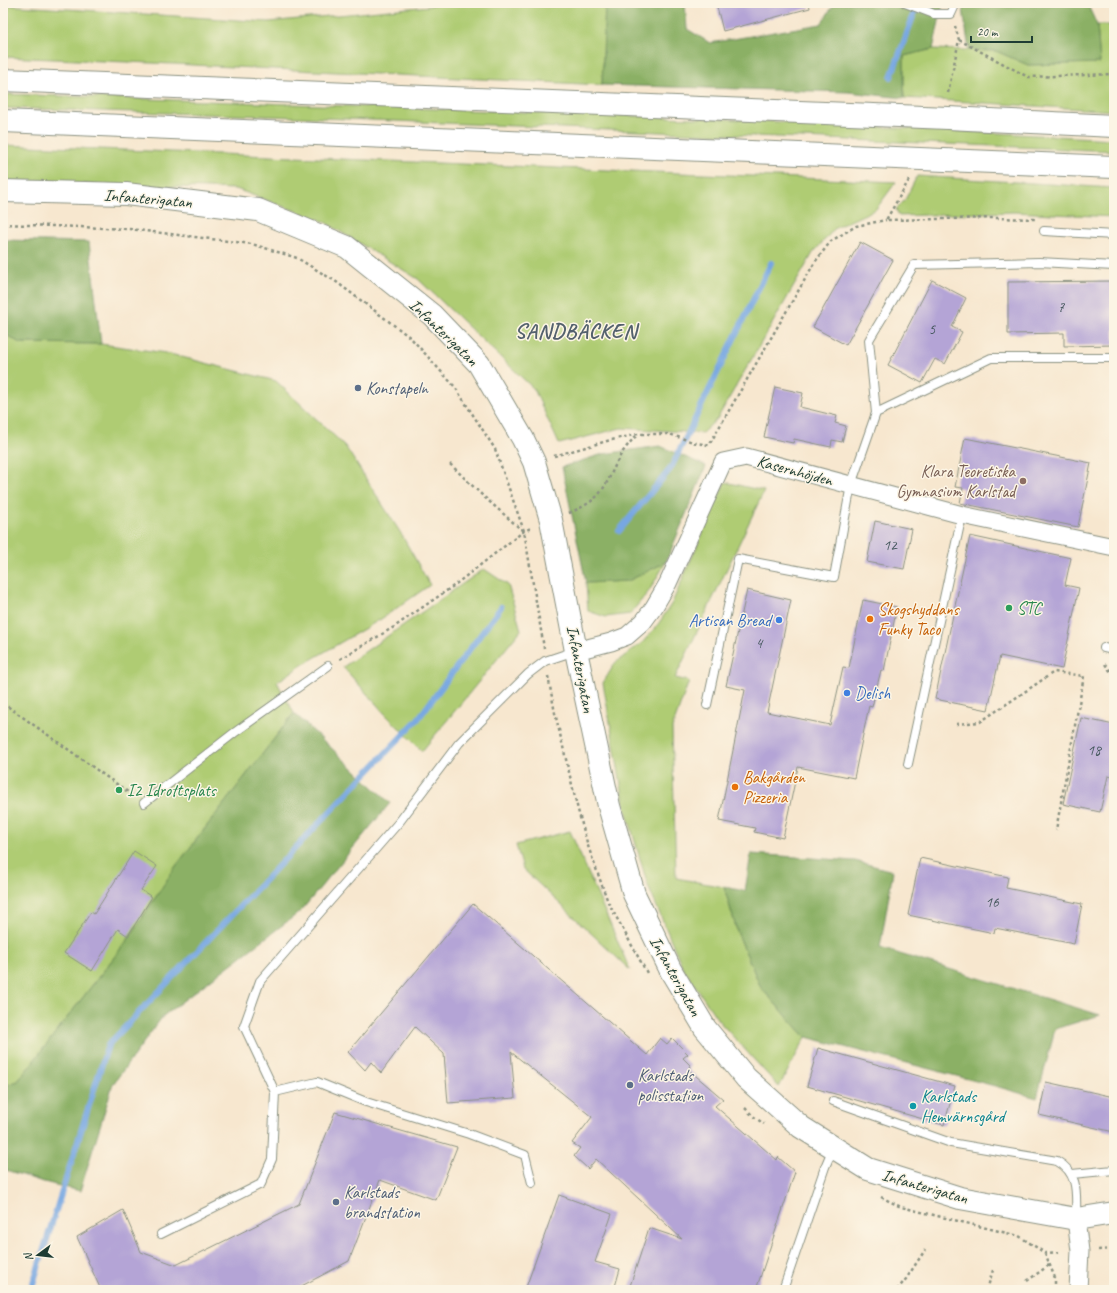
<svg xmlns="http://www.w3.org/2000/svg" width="1117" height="1293" viewBox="0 0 1117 1293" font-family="Caveat,sans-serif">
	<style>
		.green { fill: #afcc73; stroke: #678454 }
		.forest { fill: #8bb065; stroke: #55764c }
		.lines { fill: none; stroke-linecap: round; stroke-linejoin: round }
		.stream { stroke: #77a7e2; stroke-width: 6 }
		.building { fill: #b4a4d6 }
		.lane-casing { stroke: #8b9282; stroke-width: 10 }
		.street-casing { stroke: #8b9282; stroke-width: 19 }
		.secondary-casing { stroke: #8b9282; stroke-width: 24 }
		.highway-casing { stroke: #8b9282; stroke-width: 24 }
		.path { stroke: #8b9282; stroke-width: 2.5; stroke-dasharray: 3 3; stroke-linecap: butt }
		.lane { stroke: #fff; stroke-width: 8 }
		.street { stroke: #fff; stroke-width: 17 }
		.secondary { stroke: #fff; stroke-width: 22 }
		.highway { stroke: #fff; stroke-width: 22 }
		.service-dot { fill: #5c6f8a; stroke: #fcf5e5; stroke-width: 1.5 }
		.education-dot { fill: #8d6e63; stroke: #fcf5e5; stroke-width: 1.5 }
		.leisure-dot { fill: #2e9e5b; stroke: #fcf5e5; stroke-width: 1.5 }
		.food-dot { fill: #e8710a; stroke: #fcf5e5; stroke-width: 1.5 }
		.shop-dot { fill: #3f7fe0; stroke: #fcf5e5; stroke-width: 1.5 }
		.culture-dot { fill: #0f9aa8; stroke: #fcf5e5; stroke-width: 1.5 }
		.labels { text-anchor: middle; stroke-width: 3; stroke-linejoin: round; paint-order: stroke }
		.number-label { font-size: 15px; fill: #44575c }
		.street-label { font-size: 17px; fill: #1f3d34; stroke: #fcf5e5 }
		.service-label { font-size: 17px; fill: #4e5e75; stroke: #fcf5e5; text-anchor: start }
		.education-label { font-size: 17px; fill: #785e54; stroke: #fcf5e5; text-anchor: end }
		.leisure-label { font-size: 17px; fill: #27864d; stroke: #fcf5e5; text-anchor: start }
		.food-label { font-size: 17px; fill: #c56008; stroke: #fcf5e5; text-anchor: start }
		.shop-label { font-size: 17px; fill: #366cbe; stroke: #fcf5e5; text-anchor: end }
		.culture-label { font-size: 17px; fill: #0d838f; stroke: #fcf5e5; text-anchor: start }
		.district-label { font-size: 21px; font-weight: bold; letter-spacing: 1px; fill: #53616d; stroke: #fcf5e5 }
	</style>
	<rect width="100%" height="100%" fill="#fcf5e5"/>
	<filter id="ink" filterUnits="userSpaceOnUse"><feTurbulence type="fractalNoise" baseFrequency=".025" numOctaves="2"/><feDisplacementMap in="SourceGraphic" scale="8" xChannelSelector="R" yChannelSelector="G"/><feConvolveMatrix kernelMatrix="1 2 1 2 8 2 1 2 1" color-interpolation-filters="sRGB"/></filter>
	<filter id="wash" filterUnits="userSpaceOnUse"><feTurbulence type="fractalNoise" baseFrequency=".012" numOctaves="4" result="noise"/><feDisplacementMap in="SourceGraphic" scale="16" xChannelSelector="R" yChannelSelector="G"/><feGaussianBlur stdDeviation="0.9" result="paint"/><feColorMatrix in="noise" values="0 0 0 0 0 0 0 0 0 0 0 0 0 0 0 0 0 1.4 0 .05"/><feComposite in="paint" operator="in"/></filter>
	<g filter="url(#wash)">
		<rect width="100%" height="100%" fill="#f7e7cf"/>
		<!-- green -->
		<path class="green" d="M 444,3 L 605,3 L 602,85 L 152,63 L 3,57 L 3,5 L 269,22 L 429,6 Z
			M 1097,25 L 1114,25 L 1114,111 L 904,98 L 904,56 L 933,49 L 996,51 L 1028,65 L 1100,63 Z
			M 3,94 L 722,119 L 1114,139 L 1114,151 L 299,117 L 3,108 Z
			M 3,145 L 896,182 L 876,209 L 835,228 L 813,253 L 717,419 L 702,433 L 621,428 L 559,444 L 534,389 L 418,279 L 323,221 L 236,189 L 3,181 Z
			M 917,176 L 1114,188 L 1114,217 L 1014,212 L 899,216 L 896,209 L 905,200 Z
			M 3,333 L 20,343 L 101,344 L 166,353 L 276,381 L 345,446 L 400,532 L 430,585 L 381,619 L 302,665 L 277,682 L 294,713 L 176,866 L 129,938 L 18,1081 L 3,1086 Z
			M 725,482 L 764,491 L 675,678 L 689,681 L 672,728 L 676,878 L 724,887 L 738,934 L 761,988 L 806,1037 L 779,1087 L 718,1020 L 682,966 L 648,886 L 625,807 L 603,683 L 615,663 L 643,642 L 659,623 L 672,603 Z
			M 666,562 L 649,591 L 630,614 L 606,617 L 588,611 L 586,583 L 628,581 Z
			M 484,569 L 508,585 L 521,630 L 422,751 L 386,715 L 343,667 Z
			M 570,831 L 630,970 L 523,869 L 516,845 Z"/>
		<!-- forest -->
		<path class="forest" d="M 605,3 L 685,3 L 687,29 L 710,43 L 821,24 L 835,3 L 943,3 L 933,49 L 904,56 L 904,98 L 848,92 L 602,85 Z
			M 966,3 L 1087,3 L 1097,25 L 1100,63 L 1028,65 L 996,51 L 969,50 L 963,9 Z
			M 3,240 L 89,242 L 101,344 L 20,343 L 3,333 Z
			M 660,446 L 706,466 L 666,562 L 628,581 L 586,583 L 562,467 L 603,454 Z
			M 294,713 L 390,803 L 301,911 L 163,1016 L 113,1084 L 80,1191 L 40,1181 L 3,1169 L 3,1086 L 18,1081 L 129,938 L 176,866 Z
			M 751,854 L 855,861 L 893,871 L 880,948 L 1100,1015 L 1055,1029 L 1037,1098 L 995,1086 L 806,1037 L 761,988 L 738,934 L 724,887 L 745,891 Z"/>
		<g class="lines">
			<!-- stream -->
			<path class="stream" d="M 891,77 L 918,3
				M 619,531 L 671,468 L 771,263
				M 31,1290 L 108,1045 L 418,719 L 501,607"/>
		</g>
		<g id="blocks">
			<!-- building -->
			<path class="building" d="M 716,3 L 809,3 L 810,8 L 723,31 Z
				M 860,242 L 893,260 L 846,345 L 813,327 Z
				M 932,280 L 966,298 L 952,327 L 962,332 L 945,364 L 935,359 L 922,383 L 888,365 Z
				M 1114,281 L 1114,345 L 1064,346 L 1064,333 L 1008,334 L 1008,282 Z
				M 775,387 L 803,393 L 800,407 L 837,416 L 835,423 L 846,426 L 842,442 L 832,440 L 831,447 L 794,439 L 793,443 L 764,437 Z
				M 965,438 L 1091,463 L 1078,527 L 960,503 L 963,488 L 955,487 Z
				M 875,521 L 912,529 L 904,569 L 867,562 Z
				M 970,536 L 1071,558 L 1065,585 L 1079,588 L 1062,669 L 1000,656 L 988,710 L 935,699 Z
				M 747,590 L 791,600 L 767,712 L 830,725 L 843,667 L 849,668 L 863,600 L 897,607 L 884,671 L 881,670 L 872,707 L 869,706 L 854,778 L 798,767 L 783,838 L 754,832 L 755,828 L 719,821 L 745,690 L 726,686 Z
				M 1081,718 L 1114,725 L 1114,777 L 1108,776 L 1100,812 L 1063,804 Z
				M 134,851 L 157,866 L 141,890 L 152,897 L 128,936 L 118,929 L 92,971 L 64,953 L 91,912 L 94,914 Z
				M 920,858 L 1008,877 L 1006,888 L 1082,904 L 1074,944 L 995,928 L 994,933 L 908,915 Z
				M 473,904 L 647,1055 L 660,1038 L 667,1044 L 672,1038 L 688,1054 L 683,1058 L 690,1065 L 689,1070 L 723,1099 L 715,1106 L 777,1160 L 778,1157 L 795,1172 L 756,1290 L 642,1290 L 630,1286 L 649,1228 L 682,1239 L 596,1159 L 588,1169 L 574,1156 L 580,1148 L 572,1143 L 592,1117 L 511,1052 L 515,1098 L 448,1103 L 444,1054 L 415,1027 L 381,1073 L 371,1062 L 365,1070 L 348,1052 Z
				M 818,1048 L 955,1086 L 944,1125 L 807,1086 Z
				M 1046,1082 L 1114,1097 L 1114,1132 L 1039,1115 Z
				M 335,1112 L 457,1147 L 436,1200 L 380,1180 L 349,1261 L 294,1290 L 101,1290 L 77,1237 L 123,1210 L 141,1252 L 176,1265 L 299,1204 Z
				M 559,1195 L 612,1214 L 595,1262 L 620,1269 L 614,1290 L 525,1290 Z"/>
		</g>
	</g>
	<g filter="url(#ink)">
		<use href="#blocks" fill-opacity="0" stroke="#8b9282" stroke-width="1"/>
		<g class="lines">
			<defs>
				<path id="lane" d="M 905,3 L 934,14 L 951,14 L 956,3
					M 1044,231 L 1114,235
					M 876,413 L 869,340 L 914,265 L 1039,262 L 1114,266
					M 1104,648 L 1114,650
					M 707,705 L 738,559 L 834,577 L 851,485 L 876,413 L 991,358 L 1114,358
					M 908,764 L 962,515
					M 144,803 L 234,733 L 328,666
					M 275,1092 L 317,1082 L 366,1102 L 469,1134 L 525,1155 L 532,1183
					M 833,1101 L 951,1143 L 1057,1161 C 1080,1174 1076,1195 1076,1218
					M 1072,1174 L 1114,1170
					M 161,1234 L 261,1184 L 272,1159 L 275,1092 L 244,1026 L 260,981 L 400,821 L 459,743 L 528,674 L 545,661 L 575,651
					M 783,1290 L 825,1167 L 833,1148"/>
				<path id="street" d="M 576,651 L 611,642 L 627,636 L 643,622 L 654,607 L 668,583 L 723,462 L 746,457 L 962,515 L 1114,547
					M 1076,1219 L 1080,1251 L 1078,1290"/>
				<path id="secondary" d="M 3,191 L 126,194 L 258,210 L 347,247 L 432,315 L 479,364 L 523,439 L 534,462 L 551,520 L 576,651 L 609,806 L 634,894 L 671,971 L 705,1028 L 746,1078 L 801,1127 L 868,1169 L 960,1198 L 1076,1219 L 1114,1213"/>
				<path id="highway" d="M 3,80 L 948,118 L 1114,126
					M 3,121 L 1114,167"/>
			</defs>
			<!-- lane casing -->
			<use href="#lane" class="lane-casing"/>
			<!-- street casing -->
			<use href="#street" class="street-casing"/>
			<!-- secondary casing -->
			<use href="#secondary" class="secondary-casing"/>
			<!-- highway casing -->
			<use href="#highway" class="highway-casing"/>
			<!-- path -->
			<path class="path" d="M 959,40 L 1028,77 L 1114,74
				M 948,93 L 959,40 L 955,26
				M 909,180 L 886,220 L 995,218 L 1036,219
				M 3,224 L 129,229 L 252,244 L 297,258 L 335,281 L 411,338 L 455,387 L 495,449 L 524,531 L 544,648
				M 554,456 L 607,441 L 638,434 L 669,434 L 696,443 L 709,445 L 815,262 L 831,241 L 856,226 L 886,220
				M 450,464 L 483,496 L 523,531
				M 569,513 C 578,509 587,505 594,499 C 607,488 612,470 620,456 C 625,448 631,441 638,434
				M 340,659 L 394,627 L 452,587 L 524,531 L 531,528
				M 1105,664 L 1114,676
				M 548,676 L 555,713 L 578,810 L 588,846 L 608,902 L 647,973
				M 3,703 L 132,795
				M 956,724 L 980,722 L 1054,672 L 1084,676 L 1056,830
				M 745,1108 L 753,1116 L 764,1124
				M 881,1197 L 901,1207 L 1019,1236 L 1045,1253 L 1062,1252
				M 1098,1250 L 1114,1249
				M 1045,1253 L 1055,1278 L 1055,1290
				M 1027,1281 L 1049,1265
				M 897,1290 L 906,1279 L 925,1250
				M 987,1290 L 993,1270"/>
			<!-- lane -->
			<use href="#lane" class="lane"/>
			<!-- street -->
			<use href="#street" class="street"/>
			<!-- secondary -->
			<use href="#secondary" class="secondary"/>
			<!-- highway -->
			<use href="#highway" class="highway"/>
		</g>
	</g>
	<!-- markers -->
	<g class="service-dot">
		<circle cx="358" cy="388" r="4"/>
		<circle cx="630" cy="1085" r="4"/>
		<circle cx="336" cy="1202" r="4"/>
	</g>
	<circle class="education-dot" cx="1023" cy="481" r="4"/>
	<g class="leisure-dot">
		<circle cx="1009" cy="608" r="4"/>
		<circle cx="119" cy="790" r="4"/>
	</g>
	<g class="food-dot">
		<circle cx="870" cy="619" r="4"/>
		<circle cx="735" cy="787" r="4"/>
	</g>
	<g class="shop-dot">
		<circle cx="779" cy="620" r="4"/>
		<circle cx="847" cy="693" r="4"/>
	</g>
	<circle class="culture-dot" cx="913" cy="1106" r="4"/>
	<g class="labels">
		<!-- number labels -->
		<g class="number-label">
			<text x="1061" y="312">7</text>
			<text x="932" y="334">5</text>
			<text x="890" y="550">12</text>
			<text x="759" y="648">4</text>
			<text x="1094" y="755">18</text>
			<text x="992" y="907">16</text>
		</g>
		<!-- street labels -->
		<g class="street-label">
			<text transform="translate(148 198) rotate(5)" y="6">Infanterigatan</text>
			<text transform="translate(444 332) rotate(44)" y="6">Infanterigatan</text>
			<text transform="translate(795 470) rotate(15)" y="6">Kasernhöjden</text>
			<text transform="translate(581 669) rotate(79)" y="6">Infanterigatan</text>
			<text transform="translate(676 976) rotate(61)" y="6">Infanterigatan</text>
			<text transform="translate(925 1186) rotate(16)" y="6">Infanterigatan</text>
		</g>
		<!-- service labels -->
		<g class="service-label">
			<text x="366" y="394">Konstapeln</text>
			<text x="638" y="1081">Karlstads<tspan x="638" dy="20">polisstation</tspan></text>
			<text x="344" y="1198">Karlstads<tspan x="344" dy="20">brandstation</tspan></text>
		</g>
		<!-- education labels -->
		<g class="education-label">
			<text x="1015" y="477">Klara Teoretiska<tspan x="1015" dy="20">Gymnasium Karlstad</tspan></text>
		</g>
		<!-- leisure labels -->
		<g class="leisure-label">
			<text x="1017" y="614">STC</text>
			<text x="127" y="796">I2 Idrottsplats</text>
		</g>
		<!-- food labels -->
		<g class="food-label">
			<text x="878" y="615">Skogshyddans<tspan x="878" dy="20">Funky Taco</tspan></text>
			<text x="743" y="783">Bakgården<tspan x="743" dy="20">Pizzeria</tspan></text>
		</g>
		<!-- shop labels -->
		<g class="shop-label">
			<text x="771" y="626">Artisan Bread</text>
			<text x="855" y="699" text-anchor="start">Delish</text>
		</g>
		<!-- culture labels -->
		<g class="culture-label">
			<text x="921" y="1102">Karlstads<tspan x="921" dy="20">Hemvärnsgård</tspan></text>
		</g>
		<!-- district labels -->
		<g class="district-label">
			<text x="576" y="338">SANDBÄCKEN</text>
		</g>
	</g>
	<!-- margin -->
	<rect width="1117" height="1293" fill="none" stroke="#fcf5e5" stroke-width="16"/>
	<!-- north arrow -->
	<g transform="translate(38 1255) rotate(255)" stroke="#fcf5e5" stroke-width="3" paint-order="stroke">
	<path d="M0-3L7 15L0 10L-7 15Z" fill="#1f3d34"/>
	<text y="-6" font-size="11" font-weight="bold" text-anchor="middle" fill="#1f3d34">N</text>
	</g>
	<!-- scale -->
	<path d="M971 36v6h61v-6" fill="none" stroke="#1f3d34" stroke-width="2"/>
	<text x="977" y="36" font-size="12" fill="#1f3d34" stroke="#fcf5e5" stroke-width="3" paint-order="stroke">20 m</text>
</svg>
